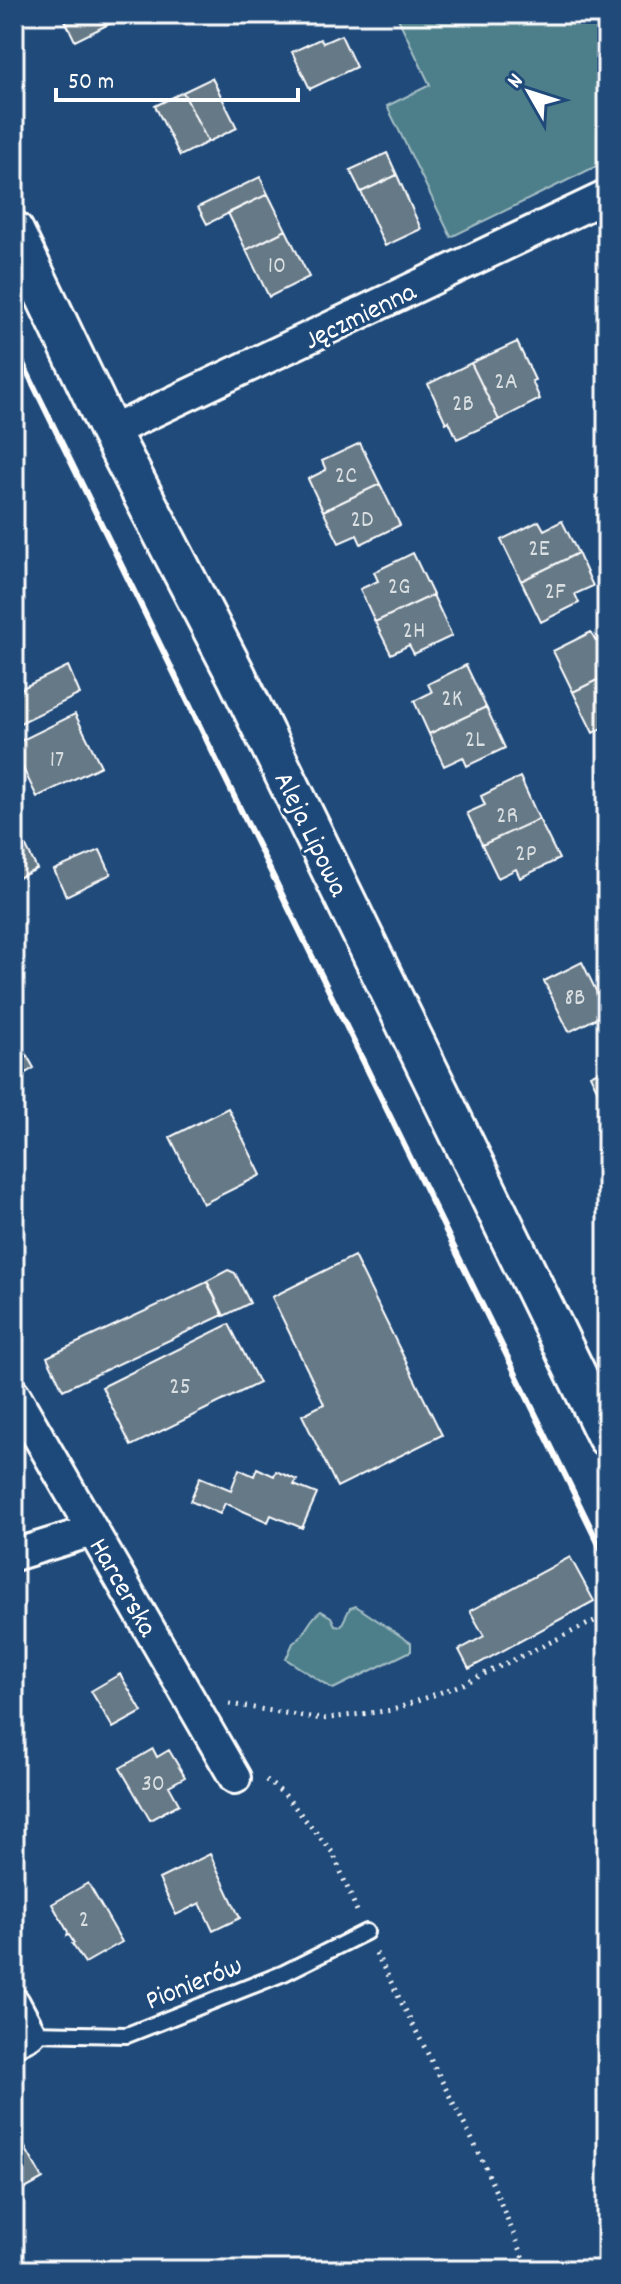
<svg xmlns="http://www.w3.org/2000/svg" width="621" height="2284" viewBox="0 0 621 2284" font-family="Dekko,sans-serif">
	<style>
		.green { fill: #4d7f8b; stroke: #a6bfc5; stroke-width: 2 }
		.building { fill: #667987; stroke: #fff; stroke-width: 2 }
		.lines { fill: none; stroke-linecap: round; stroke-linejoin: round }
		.service-casing { stroke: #fff; stroke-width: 20 }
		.minor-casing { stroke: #fff; stroke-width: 36 }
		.tertiary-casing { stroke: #fff; stroke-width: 44 }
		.path { stroke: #fff; stroke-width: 5; stroke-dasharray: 2 6; stroke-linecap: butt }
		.service { stroke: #1f4a7a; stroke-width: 14 }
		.minor { stroke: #1f4a7a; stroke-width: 30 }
		.tertiary { stroke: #1f4a7a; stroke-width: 38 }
		.rail { stroke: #fff; stroke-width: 6 }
		.labels { text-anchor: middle; stroke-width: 6; stroke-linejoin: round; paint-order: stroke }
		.number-label { font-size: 24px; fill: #d9dee1 }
		.street-label { font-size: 28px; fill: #fff; stroke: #1f4a7a }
	</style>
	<rect width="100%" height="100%" fill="#1f4a7a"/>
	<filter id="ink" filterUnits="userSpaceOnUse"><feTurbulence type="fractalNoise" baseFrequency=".0125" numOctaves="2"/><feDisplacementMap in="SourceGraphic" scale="16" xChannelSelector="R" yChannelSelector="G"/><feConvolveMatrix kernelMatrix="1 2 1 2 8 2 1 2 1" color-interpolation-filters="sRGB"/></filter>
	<g filter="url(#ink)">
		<!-- green -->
		<path class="green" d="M 396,14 L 607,14 L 607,161 L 451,237 L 387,106 L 430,85 Z
			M 356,1606 L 411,1643 L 411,1651 L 333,1689 L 286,1659 L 293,1643 C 307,1635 307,1620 321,1611 L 331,1617 L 335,1625 L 341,1626 L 350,1608 Z"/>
		<!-- building -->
		<path class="building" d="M 62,14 L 129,14 L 75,41 Z
			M 341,35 L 356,67 L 310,89 L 292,52 L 320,39 L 323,43 Z
			M 212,78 L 237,128 L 208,142 L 183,92 Z
			M 183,92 L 208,142 L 180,156 L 155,106 Z
			M 387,153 L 397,175 L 361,192 L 350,170 Z
			M 397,175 L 421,229 L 385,246 L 361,192 Z
			M 260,177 L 268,194 L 207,224 L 198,207 Z
			M 268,194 L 286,230 L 246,250 L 228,213 Z
			M 286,230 L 309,277 L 269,297 L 246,250 Z
			M 517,342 L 535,380 L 532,381 L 540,399 L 499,420 L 471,363 Z
			M 471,363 L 499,420 L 457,439 L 449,421 L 446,423 L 428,384 Z
			M 360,443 L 380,484 L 323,511 L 308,479 L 326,470 L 322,461 Z
			M 380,484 L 400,525 L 361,544 L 357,535 L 339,543 L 323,511 Z
			M 539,521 L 544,530 L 562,521 L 578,553 L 521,581 L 501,540 Z
			M 413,553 L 433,595 L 375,622 L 360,589 L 378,581 L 374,572 Z
			M 578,553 L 593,586 L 575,594 L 579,603 L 541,622 L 521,581 Z
			M 433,595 L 452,636 L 414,654 L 409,645 L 391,654 L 375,622 Z
			M 591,632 L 596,641 L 607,635 L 607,675 L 573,692 L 553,651 Z
			M 466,665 L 486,707 L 429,734 L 414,701 L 432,692 L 428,684 Z
			M 68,666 L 80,694 L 14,726 L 14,692 Z
			M 607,675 L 607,726 L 593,733 L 573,692 Z
			M 486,707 L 505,748 L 467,766 L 463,757 L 444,766 L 429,734 Z
			M 75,714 L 101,766 L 37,797 L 14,750 L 14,744 Z
			M 520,777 L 539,819 L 482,845 L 467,813 L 485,805 L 481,796 Z
			M 539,819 L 559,859 L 520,878 L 516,869 L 498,878 L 482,845 Z
			M 14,822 L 37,869 L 14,880 Z
			M 100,850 L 111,874 L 66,896 L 54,870 Z
			M 582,962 L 607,1013 L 569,1032 L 544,981 Z
			M 14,1052 L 18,1059 L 26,1054 L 34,1068 L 14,1080 Z
			M 607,1067 L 607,1110 L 590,1075 Z
			M 228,1108 L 261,1175 L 203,1204 L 170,1137 Z
			M 354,1256 L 442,1435 L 337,1487 L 302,1415 L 324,1404 L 272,1297 Z
			M 228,1270 L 235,1273 L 250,1303 L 224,1316 L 207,1281 Z
			M 207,1282 L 223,1315 L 63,1390 L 47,1357 Z
			M 229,1324 L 259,1383 L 131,1446 L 102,1387 Z
			M 257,1468 L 274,1476 L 276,1471 L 297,1480 L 294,1485 L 317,1494 L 302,1528 L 271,1515 L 268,1522 L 225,1503 L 220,1514 L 190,1501 L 200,1477 L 231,1490 L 239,1469 L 254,1476 Z
			M 570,1557 L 594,1601 L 469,1669 L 459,1650 L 484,1636 L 470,1611 Z
			M 120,1674 L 142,1712 L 113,1728 L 91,1691 Z
			M 153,1749 L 157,1757 L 169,1750 L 185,1777 L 169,1786 L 179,1804 L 150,1820 L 120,1768 Z
			M 210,1854 L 240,1918 L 213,1931 L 200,1903 L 176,1915 L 159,1879 Z
			M 88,1883 L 122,1942 L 85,1963 L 72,1944 L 74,1943 L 69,1935 L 67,1936 L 68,1932 L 52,1904 Z
			M 14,2128 L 43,2179 L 14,2195 Z"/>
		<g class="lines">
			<defs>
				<path id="service" d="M 30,2033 L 127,2035 L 284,1973 L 366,1932"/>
				<path id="minor" d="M 110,432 L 607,196
					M 14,1394 L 235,1778
					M 14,1555 L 92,1531
					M 14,2003 L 30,2033 L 14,2041"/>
				<path id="tertiary" d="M 14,231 L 110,432 L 236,675 L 607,1437"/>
			</defs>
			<!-- service casing -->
			<use href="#service" class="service-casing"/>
			<!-- minor casing -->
			<use href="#minor" class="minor-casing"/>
			<!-- tertiary casing -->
			<use href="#tertiary" class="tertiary-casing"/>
			<!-- path -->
			<path class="path" d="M 229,1704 L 322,1719 L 393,1710 L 463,1684 L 605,1616 L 607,1621
				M 266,1780 L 284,1794 L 333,1853 L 357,1911
				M 376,1953 L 481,2157 L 529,2270"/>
			<!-- service -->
			<use href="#service" class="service"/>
			<!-- minor -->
			<use href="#minor" class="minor"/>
			<!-- tertiary -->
			<use href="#tertiary" class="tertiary"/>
			<!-- rail -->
			<path class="rail" d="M 14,345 L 607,1561"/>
		</g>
	</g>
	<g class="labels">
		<!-- number labels -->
		<g class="number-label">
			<text x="277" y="272">10</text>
			<text x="506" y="388">2A</text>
			<text x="463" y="410">2B</text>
			<text x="346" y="482">2C</text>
			<text x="362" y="526">2D</text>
			<text x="539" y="555">2E</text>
			<text x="399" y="593">2G</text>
			<text x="555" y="598">2F</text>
			<text x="414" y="637">2H</text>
			<text x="452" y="705">2K</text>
			<text x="475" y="746">2L</text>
			<text x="57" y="766">17</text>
			<text x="507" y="822">2R</text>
			<text x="526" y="860">2P</text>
			<text x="575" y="1004">8B</text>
			<text x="180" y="1393">25</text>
			<text x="153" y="1790">30</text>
			<text x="84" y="1926">2</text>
		</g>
		<!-- street labels -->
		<g class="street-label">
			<text transform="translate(359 314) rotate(-26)" y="10">Jęczmienna</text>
			<text transform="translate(313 833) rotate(64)" y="10">Aleja Lipowa</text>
			<text transform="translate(125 1586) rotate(60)" y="10">Harcerska</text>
			<text transform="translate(193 1981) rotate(-22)" y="10">Pionierów</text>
		</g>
	</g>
	<!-- margin -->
	<rect width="621" height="2284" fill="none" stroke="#1f4a7a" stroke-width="48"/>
	<rect x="24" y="24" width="573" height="2236" fill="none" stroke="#fff" stroke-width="3" filter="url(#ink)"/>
	<!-- north arrow -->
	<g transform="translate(529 92) rotate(309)" stroke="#1f4a7a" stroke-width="6" paint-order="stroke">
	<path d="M0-6L14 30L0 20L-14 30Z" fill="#ffffff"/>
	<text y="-12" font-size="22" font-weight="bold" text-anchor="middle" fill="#ffffff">N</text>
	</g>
	<!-- scale -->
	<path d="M56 88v12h242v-12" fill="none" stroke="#ffffff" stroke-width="4"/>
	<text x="68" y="88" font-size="24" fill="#ffffff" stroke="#1f4a7a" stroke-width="6" paint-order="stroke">50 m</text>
</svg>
